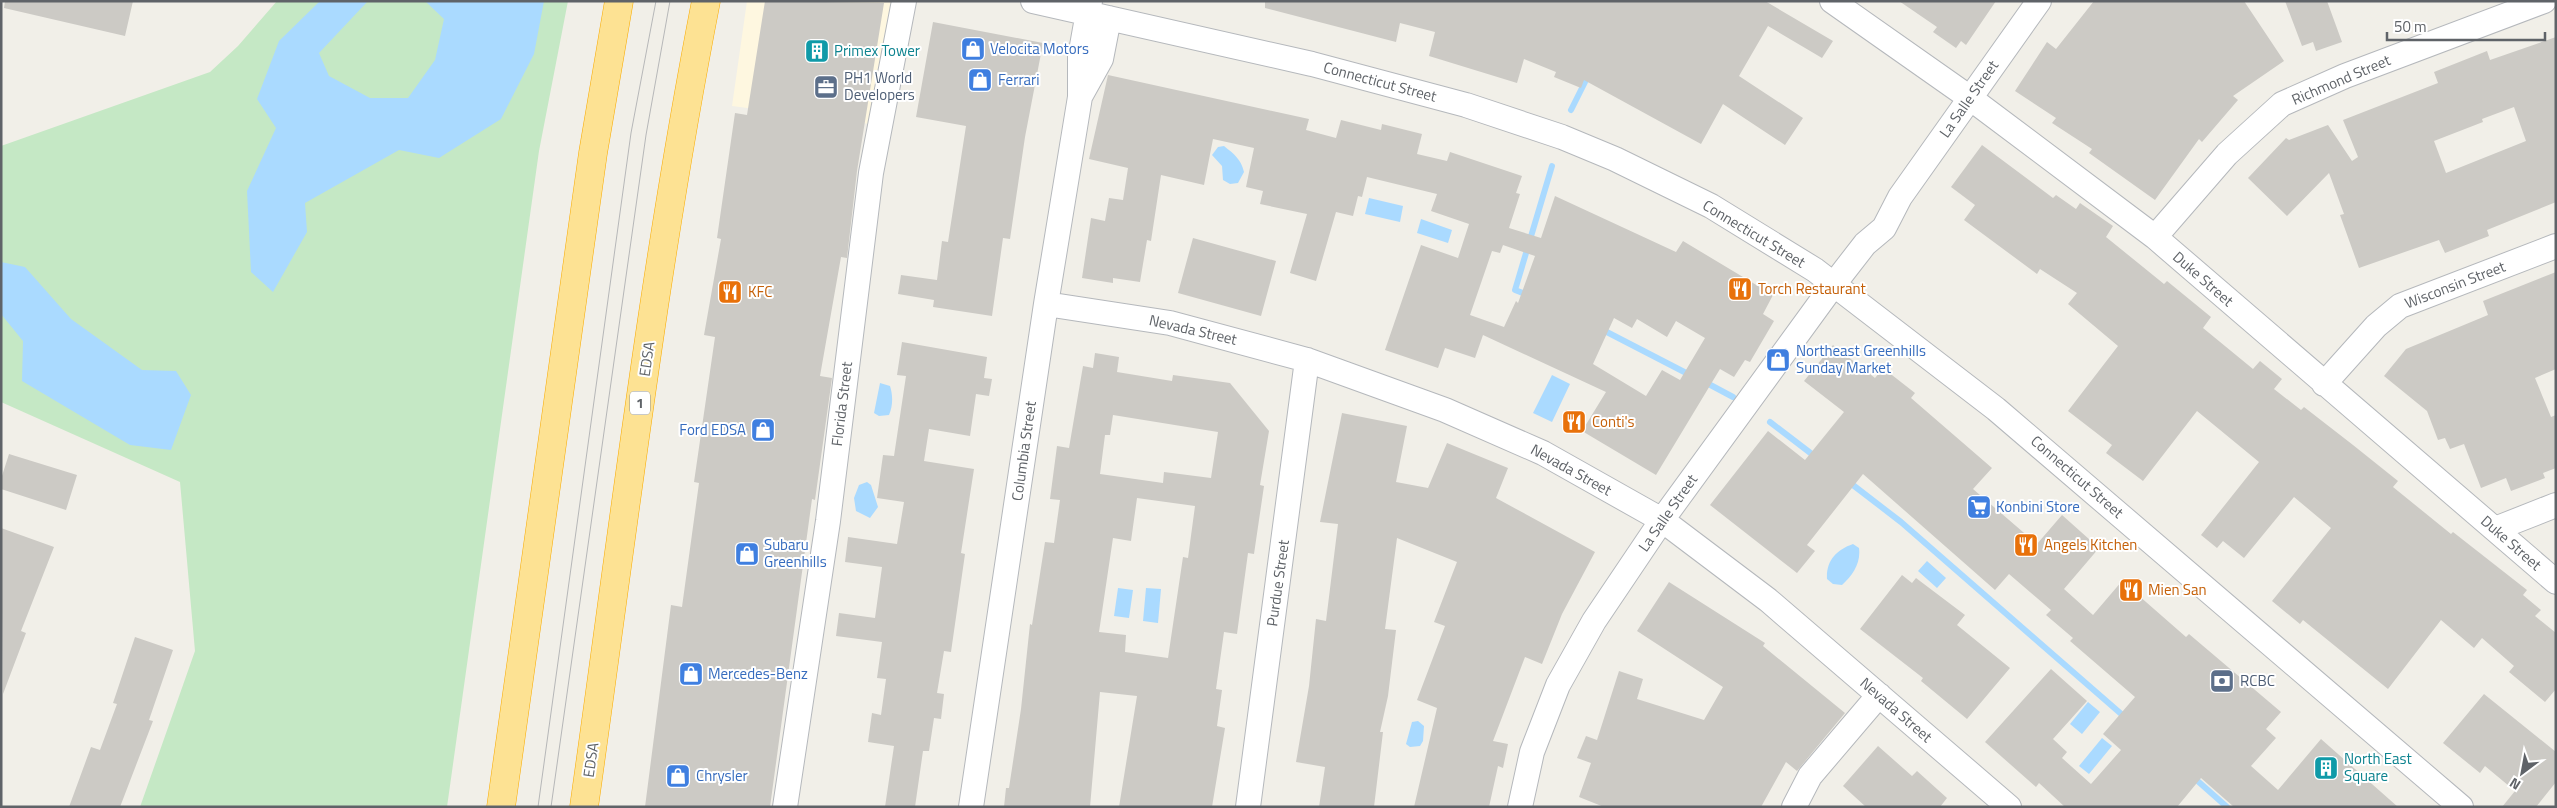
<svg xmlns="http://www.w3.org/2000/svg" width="2557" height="808" viewBox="0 0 2557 808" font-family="'Titillium Web',sans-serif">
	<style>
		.commercial { fill: #fef7e0 }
		.green { fill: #c5e8c5 }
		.water { fill: #aadaff }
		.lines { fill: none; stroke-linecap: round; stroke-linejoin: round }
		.stream { stroke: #aadaff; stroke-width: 6 }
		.building { fill: #cccac5; fill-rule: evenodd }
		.minor-casing { stroke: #b5b8bc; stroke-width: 26 }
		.highway-casing { stroke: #f9ab00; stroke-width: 29 }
		.minor { stroke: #fff; stroke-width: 24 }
		.highway { stroke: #fde293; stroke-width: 28 }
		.tram { stroke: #b6b7b8; stroke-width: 1 }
		.labels { text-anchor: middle; stroke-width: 4; stroke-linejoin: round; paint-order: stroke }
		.shield { fill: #fff; stroke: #8f9295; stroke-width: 1 }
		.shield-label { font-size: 14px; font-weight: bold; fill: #5f6368 }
		.shop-label { font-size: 15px; fill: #366cbe; stroke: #fff; text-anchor: start }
		.culture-label { font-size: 15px; fill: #0d838f; stroke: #fff; text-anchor: start }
		.service-label { font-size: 15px; fill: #4e5e75; stroke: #fff; text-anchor: start }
		.street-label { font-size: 15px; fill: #5f6368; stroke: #fff }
		.food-label { font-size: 15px; fill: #c56008; stroke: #fff; text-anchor: start }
	</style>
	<rect width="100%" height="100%" fill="#f1efe8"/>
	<!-- commercial -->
	<path class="commercial" d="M 747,1 L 893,1 L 870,124 L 732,106 Z"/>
	<!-- green -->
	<path class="green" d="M 277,1 L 568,1 L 539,151 L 447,807 L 140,807 L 195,651 L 180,482 L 1,402 L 1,146 L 210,72 L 238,46 Z"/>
	<!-- water -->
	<path class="water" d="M 320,1 L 368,1 L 319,53 L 329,76 L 370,98 L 408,98 L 435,60 L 444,19 L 425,1 L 544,1 L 534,54 L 501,119 L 439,158 L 399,150 L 305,203 L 307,232 L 273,292 L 251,272 L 247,191 L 276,128 L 257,99 L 279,41 Z
		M 1224,146 C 1234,154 1241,159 1244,172 L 1238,183 L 1230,184 L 1223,180 L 1222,166 L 1212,155 L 1218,147 Z
		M 1369,198 L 1403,206 L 1400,222 L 1365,214 Z
		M 1421,219 L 1452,230 L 1448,243 L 1417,233 Z
		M 1,262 L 25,267 L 71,319 L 142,370 L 176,371 L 191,395 L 171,450 L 130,445 L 22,381 L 23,341 L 1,314 Z
		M 1552,375 L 1570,384 L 1552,422 L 1533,413 Z
		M 880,383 L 890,386 C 893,395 893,406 889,415 L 879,416 L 874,413 Z
		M 867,482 L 871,485 L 878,507 L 870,518 L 856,511 L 854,498 L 859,485 Z
		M 1853,544 L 1859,548 C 1861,563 1853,575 1842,585 L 1833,584 L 1827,579 C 1826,561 1836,550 1853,544 Z
		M 1927,561 L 1946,578 L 1937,588 L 1918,571 Z
		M 1118,588 L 1133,590 L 1129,618 L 1114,616 Z
		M 1146,588 L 1161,589 L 1158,623 L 1143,621 Z
		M 2088,702 L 2100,712 L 2082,734 L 2070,724 Z
		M 1418,721 L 1424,726 L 1423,741 L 1420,746 L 1410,747 L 1406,744 L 1412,722 Z
		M 2102,738 L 2112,746 L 2089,774 L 2079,766 Z"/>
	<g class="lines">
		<!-- stream -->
		<path class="stream" d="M 1571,110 L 1589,74
			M 1528,295 L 1515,290 L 1552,166
			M 1601,329 L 1692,376
			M 1703,381 L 1733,397
			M 1770,422 L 1817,458
			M 1849,482 L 1901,522 L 2127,719
			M 2192,776 L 2227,807"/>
	</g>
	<!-- building -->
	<path class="building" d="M 5,1 L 133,1 L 125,36 L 4,8 Z
		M 765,1 L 884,3 L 857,171 L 847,258 L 841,257 L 820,376 L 832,378 L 815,500 L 812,499 L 770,807 L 645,807 L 671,605 L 682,607 L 699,483 L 694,482 L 715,337 L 704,335 L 721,239 L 717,238 L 735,113 L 747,115 Z
		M 1265,1 L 1765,1 L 1833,41 L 1822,58 L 1768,26 L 1739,76 L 1803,118 L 1785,145 L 1723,104 L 1701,144 L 1584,80 L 1581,88 L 1554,77 L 1556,72 L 1524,59 L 1517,83 L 1429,56 L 1435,32 L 1400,23 L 1396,42 L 1265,8 Z
		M 1899,1 L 1996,1 L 1966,45 L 1961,41 L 1956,48 L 1933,32 L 1937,27 Z
		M 2094,1 L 2244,1 L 2284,61 L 2233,96 L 2238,100 L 2202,142 L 2199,139 L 2155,200 L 2089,153 L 2092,149 L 2052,123 L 2056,118 L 2015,91 L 2047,42 L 2056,49 Z
		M 2285,1 L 2327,1 L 2342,42 L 2316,51 L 2313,42 L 2302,46 Z
		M 933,22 L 1043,43 L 1025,137 L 1010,239 L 1003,238 L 992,316 L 933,307 L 934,300 L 898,294 L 901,275 L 937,280 L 942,241 L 948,242 L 966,126 L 916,117 Z
		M 2556,37 L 2556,202 L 2487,230 L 2489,236 L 2445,253 L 2439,240 L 2359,268 L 2340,215 L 2344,214 L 2329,173 L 2287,216 L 2248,178 L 2286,138 L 2289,140 L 2328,125 L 2352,161 L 2358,157 L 2343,120 L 2438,83 L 2434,72 L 2487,51 L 2490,60 ZM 2514,107 L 2526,141 L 2446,173 L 2434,141 L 2483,122 L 2482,119 Z
		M 1108,75 L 1309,119 L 1306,130 L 1336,138 L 1341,120 L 1381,130 L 1382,124 L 1422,134 L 1417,154 L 1447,161 L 1450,152 L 1522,176 L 1516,193 L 1520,194 L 1509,228 L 1541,238 L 1555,196 L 1676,252 L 1683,241 L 1773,295 L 1763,314 L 1774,321 L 1750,362 L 1745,360 L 1734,377 L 1720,369 L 1656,475 L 1582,431 L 1606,392 L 1483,335 L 1475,358 L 1445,348 L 1438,368 L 1385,350 L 1421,245 L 1458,258 L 1469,224 L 1431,211 L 1437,194 L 1367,177 L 1362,197 L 1358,196 L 1353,216 L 1336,212 L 1316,281 L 1290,273 L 1307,214 L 1260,204 L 1263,191 L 1246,187 L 1254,148 L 1213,139 L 1204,185 L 1161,175 L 1151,241 L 1147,240 L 1140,282 L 1113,278 L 1113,283 L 1082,278 L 1091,218 L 1105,221 L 1109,198 L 1123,200 L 1128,168 L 1089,159 ZM 1503,245 L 1535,256 L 1518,303 L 1516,301 L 1504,327 L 1470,315 L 1492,251 L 1500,253 ZM 1614,318 L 1632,328 L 1637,319 L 1667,337 L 1676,321 L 1705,338 L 1680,380 L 1662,370 L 1646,396 L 1593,364 Z
		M 1982,145 L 2053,198 L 2056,195 L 2076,209 L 2080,203 L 2113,226 L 2106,237 L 2164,284 L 2167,281 L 2211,317 L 2203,328 L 2253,369 L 2260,361 L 2282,379 L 2274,389 L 2301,410 L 2304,407 L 2353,445 L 2398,481 L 2393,487 L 2451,534 L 2453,532 L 2527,590 L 2523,595 L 2541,610 L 2535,616 L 2556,633 L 2556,689 L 2545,702 L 2509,672 L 2514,666 L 2482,638 L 2474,648 L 2441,620 L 2388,689 L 2303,620 L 2300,624 L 2272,601 L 2331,528 L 2294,497 L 2244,558 L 2223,541 L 2217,548 L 2201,535 L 2259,462 L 2197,411 L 2143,481 L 2106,453 L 2112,445 L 2068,411 L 2118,346 L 2068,304 L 2077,293 L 2040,269 L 2037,274 L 1964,220 L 1975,205 L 1951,187 Z
		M 1193,238 L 1276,261 L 1261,316 L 1178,293 Z
		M 2556,272 L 2556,369 L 2535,378 L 2551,417 L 2556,415 L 2556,468 L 2543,473 L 2545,478 L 2511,491 L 2506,478 L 2481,488 L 2464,444 L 2450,449 L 2445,438 L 2438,440 L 2427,411 L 2384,376 L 2406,349 L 2488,315 L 2483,301 Z
		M 902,342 L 987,357 L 984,378 L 992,379 L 989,396 L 976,394 L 970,436 L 929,429 L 924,461 L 974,469 L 961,553 L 965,554 L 951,652 L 944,651 L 937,693 L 944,694 L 941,719 L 934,718 L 929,751 L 923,751 L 915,807 L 885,807 L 894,746 L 868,742 L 872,713 L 881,715 L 886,679 L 877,678 L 882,642 L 836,636 L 839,613 L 875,618 L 882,567 L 845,562 L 848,537 L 897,544 L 904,502 L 877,498 L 883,455 L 894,456 L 906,376 L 897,375 Z
		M 1833,345 L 1875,378 L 1883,368 L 1915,393 L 1911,398 L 1992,468 L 1973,489 L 2037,544 L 2062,515 L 2099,548 L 2064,589 L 2093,615 L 2122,581 L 2186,637 L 2189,634 L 2281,712 L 2266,729 L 2276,738 L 2251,766 L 2278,790 L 2321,739 L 2398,807 L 2234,807 L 2201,778 L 2177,807 L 2065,807 L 2039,783 L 2036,787 L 1985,742 L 2051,669 L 2087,701 L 2053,739 L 2067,752 L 2062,758 L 2091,784 L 2121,750 L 2103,734 L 2135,697 L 2070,641 L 2073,638 L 2046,615 L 2051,610 L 2009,574 L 1995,590 L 1863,474 L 1807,545 L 1815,551 L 1797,573 L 1710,505 L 1768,431 L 1805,460 L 1844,412 L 1804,381 Z
		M 1095,353 L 1119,357 L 1117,372 L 1172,381 L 1173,375 L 1230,383 L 1269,431 L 1260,485 L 1264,486 L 1254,554 L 1248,553 L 1237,634 L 1224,632 L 1216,689 L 1222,690 L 1217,726 L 1225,728 L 1212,807 L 1119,807 L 1137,696 L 1100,692 L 1090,807 L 1004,807 L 1006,788 L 1009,788 L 1021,709 L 1030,624 L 1032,625 L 1045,542 L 1054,543 L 1060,500 L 1050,499 L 1057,446 L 1069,448 L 1083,366 L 1093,368 ZM 1113,415 L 1218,432 L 1211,478 L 1164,472 L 1163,483 L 1100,474 L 1105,435 L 1110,435 ZM 1137,498 L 1195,506 L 1188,558 L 1183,557 L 1168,658 L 1125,652 L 1126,635 L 1099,632 L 1113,538 L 1131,541 Z
		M 1342,413 L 1407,426 L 1396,482 L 1428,488 L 1447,443 L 1508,468 L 1496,498 L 1595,552 L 1562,614 L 1542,664 L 1525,657 L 1493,741 L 1508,744 L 1503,768 L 1498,766 L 1489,807 L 1414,807 L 1437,708 L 1417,700 L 1445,626 L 1434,622 L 1457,562 L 1397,538 L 1385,629 L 1396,630 L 1388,696 L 1380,732 L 1383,732 L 1374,807 L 1319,807 L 1325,767 L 1296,762 L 1309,686 L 1316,619 L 1326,621 L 1338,524 L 1320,522 Z
		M 9,454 L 77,475 L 66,510 L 1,489 L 1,479 Z
		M 1,528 L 54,547 L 21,631 L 26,633 L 3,694 Z
		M 1902,575 L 1912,583 L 1916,578 L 1965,615 L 1957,625 L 2010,668 L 1967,719 L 1921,681 L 1923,678 L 1860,629 Z
		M 1669,582 L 1765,643 L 1763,646 L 1845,713 L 1797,771 L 1786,762 L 1761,807 L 1604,807 L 1579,797 L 1591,763 L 1577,758 L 1586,736 L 1597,740 L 1619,671 L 1643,679 L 1637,699 L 1704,720 L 1723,687 L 1637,631 Z
		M 135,637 L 173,650 L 149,720 L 153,721 L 120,807 L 69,807 L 91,747 L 100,750 L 117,704 L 113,703 Z
		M 2484,694 L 2556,752 L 2556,782 L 2536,807 L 2502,807 L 2515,791 L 2485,766 L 2480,773 L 2443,743 Z
		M 1878,746 L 1912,776 L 1917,771 L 1947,798 L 1940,807 L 1866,807 L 1843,786 Z"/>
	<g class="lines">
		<defs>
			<path id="minor" d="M 1033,1 L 1312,64 L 1466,105 L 1562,137 L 1615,159 L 1711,206 L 1815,270 L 1996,409 L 2461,807
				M 1832,1 L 1970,98 L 2155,237 L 2556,582
				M 1081,95 L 1101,59 L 1109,18
				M 2155,237 L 2227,154 L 2282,104 L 2345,76 L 2544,1
				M 1046,304 L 1170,323 L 1307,360 L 1445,410 L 1543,453 L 1662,520 L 1768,600 L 2009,807
				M 2324,384 L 2376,326 L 2400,306 L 2556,246
				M 2495,529 L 2556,505
				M 785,807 L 828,521 L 871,173 L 904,1
				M 971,807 L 1046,304 L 1080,97 L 1080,57 L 1090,1
				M 1248,807 L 1307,360
				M 1520,807 L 1532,752 L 1558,685 L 1594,621 L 1662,520 L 1834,284 L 1865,244 L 1884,228 L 1900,197 L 2039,1
				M 1794,807 L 1810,776 L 1879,695"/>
			<path id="highway" d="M 501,807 L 593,153 L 619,1
				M 584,807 C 622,538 654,268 706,1"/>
		</defs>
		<!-- minor casing -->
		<use href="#minor" class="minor-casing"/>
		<!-- highway casing -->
		<use href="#highway" class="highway-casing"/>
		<!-- minor -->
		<use href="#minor" class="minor"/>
		<!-- highway -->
		<use href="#highway" class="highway"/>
		<!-- tram -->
		<path class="tram" d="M 538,807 L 631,133 L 656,1
			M 551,807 L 646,135 L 670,1"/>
	</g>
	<!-- icons -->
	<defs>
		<symbol id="shop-square" viewBox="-11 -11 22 22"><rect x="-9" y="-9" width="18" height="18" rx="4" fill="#3f7fe0" stroke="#fff"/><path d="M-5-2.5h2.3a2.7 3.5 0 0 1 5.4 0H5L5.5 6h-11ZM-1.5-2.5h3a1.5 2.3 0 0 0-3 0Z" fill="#fff"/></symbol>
		<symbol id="building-square" viewBox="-11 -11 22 22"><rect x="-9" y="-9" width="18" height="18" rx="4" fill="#0f9aa8" stroke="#fff"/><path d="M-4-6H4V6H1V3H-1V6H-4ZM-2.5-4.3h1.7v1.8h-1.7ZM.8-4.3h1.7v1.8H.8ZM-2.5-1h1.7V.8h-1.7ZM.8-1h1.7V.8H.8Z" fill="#fff"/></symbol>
		<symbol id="office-square" viewBox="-11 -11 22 22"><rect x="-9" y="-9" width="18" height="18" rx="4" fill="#5c6f8a" stroke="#fff"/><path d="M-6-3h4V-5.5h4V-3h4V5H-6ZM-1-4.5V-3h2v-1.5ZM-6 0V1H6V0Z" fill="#fff"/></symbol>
		<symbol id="restaurant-square" viewBox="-11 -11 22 22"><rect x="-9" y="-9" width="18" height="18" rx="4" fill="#e8710a" stroke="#fff"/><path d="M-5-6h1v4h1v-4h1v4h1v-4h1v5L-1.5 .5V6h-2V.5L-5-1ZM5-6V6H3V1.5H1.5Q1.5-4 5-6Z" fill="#fff"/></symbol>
		<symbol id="supermarket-square" viewBox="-11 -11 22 22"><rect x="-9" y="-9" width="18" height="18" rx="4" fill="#3f7fe0" stroke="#fff"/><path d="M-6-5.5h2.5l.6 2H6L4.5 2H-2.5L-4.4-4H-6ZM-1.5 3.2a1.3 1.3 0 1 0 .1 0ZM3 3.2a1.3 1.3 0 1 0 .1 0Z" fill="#fff"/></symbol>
		<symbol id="bank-square" viewBox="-11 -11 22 22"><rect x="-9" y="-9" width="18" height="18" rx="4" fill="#5c6f8a" stroke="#fff"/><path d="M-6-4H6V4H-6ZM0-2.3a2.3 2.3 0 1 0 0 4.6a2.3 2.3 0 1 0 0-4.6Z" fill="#fff"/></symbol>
	</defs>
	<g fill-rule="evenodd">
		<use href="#shop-square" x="959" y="35" width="28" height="28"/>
		<use href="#building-square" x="803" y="37" width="28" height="28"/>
		<use href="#shop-square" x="966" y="66" width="28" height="28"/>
		<use href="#office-square" x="812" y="73" width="28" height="28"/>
		<use href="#restaurant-square" x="1726" y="275" width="28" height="28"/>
		<use href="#restaurant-square" x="716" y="278" width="28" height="28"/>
		<use href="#shop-square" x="1764" y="346" width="28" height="28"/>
		<use href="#restaurant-square" x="1560" y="408" width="28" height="28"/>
		<use href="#shop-square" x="749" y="416" width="28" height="28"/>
		<use href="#supermarket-square" x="1965" y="493" width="28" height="28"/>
		<use href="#restaurant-square" x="2012" y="531" width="28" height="28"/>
		<use href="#shop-square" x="733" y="540" width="28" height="28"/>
		<use href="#restaurant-square" x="2117" y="576" width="28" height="28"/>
		<use href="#shop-square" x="677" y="660" width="28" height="28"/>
		<use href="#bank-square" x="2208" y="667" width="28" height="28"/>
		<use href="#building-square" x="2312" y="754" width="28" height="28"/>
		<use href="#shop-square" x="664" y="762" width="28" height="28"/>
	</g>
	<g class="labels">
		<!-- shield labels -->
		<rect class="shield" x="630" y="391.5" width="20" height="23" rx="4"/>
		<g class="shield-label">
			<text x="640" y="408">1</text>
		</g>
		<!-- shop labels -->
		<g class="shop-label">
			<text x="990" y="54">Velocita Motors</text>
			<text x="998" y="85">Ferrari</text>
			<text x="1796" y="356">Northeast Greenhills<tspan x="1796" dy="17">Sunday Market</tspan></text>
			<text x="746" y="435" text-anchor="end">Ford EDSA</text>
			<text x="1996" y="512">Konbini Store</text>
			<text x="764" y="550">Subaru<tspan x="764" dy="17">Greenhills</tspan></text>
			<text x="708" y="679">Mercedes-Benz</text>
			<text x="696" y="781">Chrysler</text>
		</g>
		<!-- culture labels -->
		<g class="culture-label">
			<text x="834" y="56">Primex Tower</text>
			<text x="2344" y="764">North East<tspan x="2344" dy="17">Square</tspan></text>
		</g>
		<!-- service labels -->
		<g class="service-label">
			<text x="844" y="83">PH1 World<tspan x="844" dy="17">Developers</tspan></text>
			<text x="2240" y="686">RCBC</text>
		</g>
		<!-- street labels -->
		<g class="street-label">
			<text transform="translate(2341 80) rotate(-23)" y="5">Richmond Street</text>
			<text transform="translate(1380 82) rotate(15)" y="5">Connecticut Street</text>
			<text transform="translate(1969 99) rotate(-55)" y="5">La Salle Street</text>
			<text transform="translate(1754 234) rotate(31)" y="5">Connecticut Street</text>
			<text transform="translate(2203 279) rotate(41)" y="5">Duke Street</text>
			<text transform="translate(2455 285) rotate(-21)" y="5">Wisconsin Street</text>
			<text transform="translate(1193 330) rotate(13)" y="5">Nevada Street</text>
			<text transform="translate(647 359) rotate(-82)" y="5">EDSA</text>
			<text transform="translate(842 404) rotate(-83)" y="5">Florida Street</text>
			<text transform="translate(1024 451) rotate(-82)" y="5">Columbia Street</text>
			<text transform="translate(1571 470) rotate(29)" y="5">Nevada Street</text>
			<text transform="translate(2077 477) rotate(41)" y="5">Connecticut Street</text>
			<text transform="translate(1668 513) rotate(-55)" y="5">La Salle Street</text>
			<text transform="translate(2511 543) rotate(41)" y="5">Duke Street</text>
			<text transform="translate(1278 583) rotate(-82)" y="5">Purdue Street</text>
			<text transform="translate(1896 710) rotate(41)" y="5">Nevada Street</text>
			<text transform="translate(591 760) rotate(-82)" y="5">EDSA</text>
		</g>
		<!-- food labels -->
		<g class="food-label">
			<text x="1758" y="294">Torch Restaurant</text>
			<text x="748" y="297">KFC</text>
			<text x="1592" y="427">Conti's</text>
			<text x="2044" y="550">Angels Kitchen</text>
			<text x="2148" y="595">Mien San</text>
		</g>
	</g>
	<!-- border -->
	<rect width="2557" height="808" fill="none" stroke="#5f6368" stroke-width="5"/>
	<!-- north arrow -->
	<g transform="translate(2522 773) rotate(212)" stroke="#ffffff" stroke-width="4" paint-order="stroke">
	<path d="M0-4L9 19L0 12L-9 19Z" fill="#5f6368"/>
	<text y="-8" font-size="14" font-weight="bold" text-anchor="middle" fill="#5f6368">N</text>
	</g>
	<!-- scale -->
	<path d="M2387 32v8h158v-8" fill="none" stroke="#5f6368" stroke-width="2.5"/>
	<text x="2394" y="32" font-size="15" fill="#5f6368" stroke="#ffffff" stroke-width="4" paint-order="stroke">50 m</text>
</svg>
